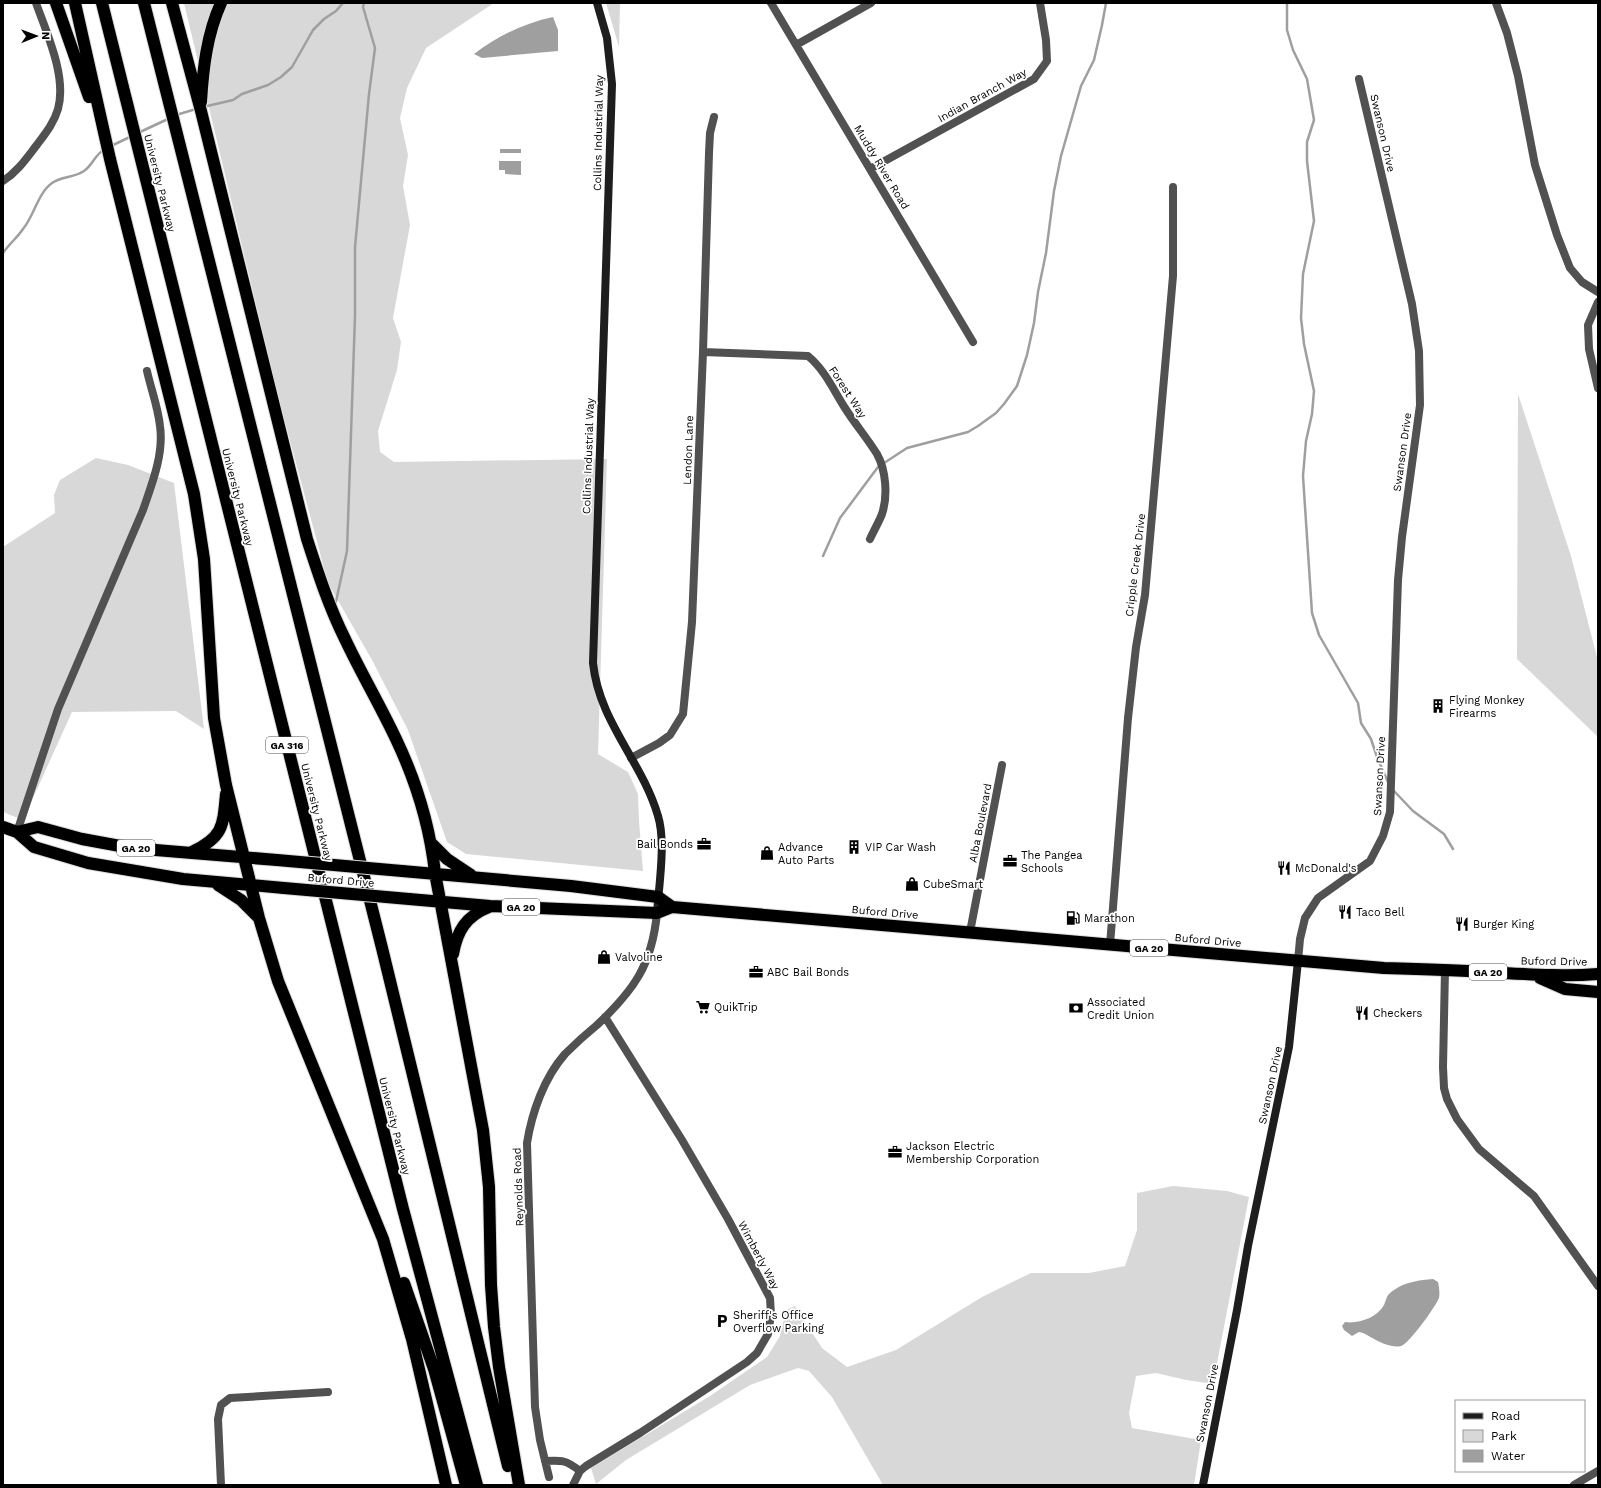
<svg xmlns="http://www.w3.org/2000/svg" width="1601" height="1488" viewBox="0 0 1601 1488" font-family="'Work Sans',sans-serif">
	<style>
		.green { fill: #d8d8d8 }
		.water { fill: #9f9f9f }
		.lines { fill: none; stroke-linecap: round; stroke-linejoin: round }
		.stream { stroke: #9f9f9f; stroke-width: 2.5 }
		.highway-casing { stroke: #dbdbdb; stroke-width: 14 }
		.street { stroke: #515151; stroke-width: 8 }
		.secondary { stroke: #1e1e1e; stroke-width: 8 }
		.highway { stroke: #000; stroke-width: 12 }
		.highway-bridge-casing { stroke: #dbdbdb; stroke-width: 14; stroke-linecap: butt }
		.highway-bridge { stroke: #000; stroke-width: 12 }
		.labels { text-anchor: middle; stroke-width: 3.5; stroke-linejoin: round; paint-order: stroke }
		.shield { fill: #fff; stroke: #4c4c4c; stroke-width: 1 }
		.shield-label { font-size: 10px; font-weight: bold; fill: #000 }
		.street-label { font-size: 11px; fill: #000; stroke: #fff }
		.poi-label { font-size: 11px; fill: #000; stroke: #fff; text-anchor: start }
	</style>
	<rect width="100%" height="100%" fill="#fff"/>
	<!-- green -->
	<path class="green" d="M 184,3 L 494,3 L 426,48 L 407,88 L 400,118 L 408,155 L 403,186 L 410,225 L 393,318 L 401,342 L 397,370 L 378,431 L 380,452 L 394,462 L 607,459 L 598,754 L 628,772 L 638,794 L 639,821 L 643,871 L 466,854 L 447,842 L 408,730 L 372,660 L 328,583 L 276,388 Z
		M 606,3 L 620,3 L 619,47 Z
		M 1518,394 L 1571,556 L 1598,661 L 1598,737 L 1517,659 Z
		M 96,458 L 128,465 L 174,483 L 204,729 L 176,711 L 72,712 L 23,820 L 3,812 L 3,547 L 55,513 L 54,495 L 60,480 Z
		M 1173,1186 L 1227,1191 L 1249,1197 L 1213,1384 L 1186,1380 L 1156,1373 L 1136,1376 L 1129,1413 L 1132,1428 L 1201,1440 L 1194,1485 L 883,1485 L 832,1397 L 809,1371 L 798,1368 L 750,1385 L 626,1460 L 596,1484 L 591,1468 L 710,1396 L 767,1357 L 780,1336 L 786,1310 L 795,1306 L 822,1348 L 847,1367 L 896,1350 L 982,1297 L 1031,1273 L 1089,1273 L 1125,1266 L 1137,1230 L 1137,1193 Z"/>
	<!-- water -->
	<path class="water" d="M 553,17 L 558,30 L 558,51 L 482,58 L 474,54 C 497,36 525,23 553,17 Z
		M 500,149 L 521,149 L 521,153 L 500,153 Z
		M 499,161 L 521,161 L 521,175 L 505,174 L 505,170 L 499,170 Z
		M 1433,1279 L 1438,1282 C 1439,1287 1440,1293 1439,1298 C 1436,1306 1409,1344 1401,1346 C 1389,1349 1373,1338 1363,1333 L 1359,1332 L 1352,1336 L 1344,1330 L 1342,1326 L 1345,1322 C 1358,1324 1377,1318 1384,1305 C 1387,1298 1386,1295 1394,1290 C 1405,1282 1420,1280 1433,1279 Z"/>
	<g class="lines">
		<!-- stream -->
		<path class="stream" d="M 1287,3 L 1287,30 L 1293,50 L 1307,79 L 1314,120 L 1307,142 L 1307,161 L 1314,221 L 1303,274 L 1301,318 L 1304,344 L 1314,391 L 1312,414 L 1306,441 L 1303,476 L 1312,613 L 1319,635 L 1358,703 L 1361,723 L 1371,739 L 1377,757 L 1388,782
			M 203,107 L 233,100 L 242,94 L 268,85 L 281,77 L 292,67 L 313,30 L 324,19 L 336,11 L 343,3
			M 176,115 L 196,109
			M 138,133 L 170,118
			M 111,146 L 132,136
			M 3,253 C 9,244 17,238 23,229 C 34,216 38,193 52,183 C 62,176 74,178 84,171 C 93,165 95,154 105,149
			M 823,556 L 840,518 L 878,467 L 907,448 L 968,432 L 978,426 L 996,413 L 1004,404 L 1017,386 L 1027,355 L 1034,323 L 1038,292 L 1046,253 L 1054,191 L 1061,156 L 1081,86 L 1094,60 L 1102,25 L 1106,3
			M 335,606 L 347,551 L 355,316 L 355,247 L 369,94 L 375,48 L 363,7 L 364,3
			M 1394,791 L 1413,811 L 1444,834 L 1453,849"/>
		<defs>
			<path id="highway" d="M 56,3 L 89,97
				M 75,3 L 110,159 L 194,494 L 204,559 L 214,718 L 226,785 L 259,918 L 278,981 L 383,1239 L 412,1339 L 446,1485
				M 102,3 L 403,1209 L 477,1485
				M 144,3 L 382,948 L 508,1466
				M 172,3 L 201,111 L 307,539 C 318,573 329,607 345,639 C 361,673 380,705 396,739 C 416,781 430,827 435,873 L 483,1130 L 489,1187 L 491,1285 L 494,1327 L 499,1367 L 519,1485
				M 201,102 C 203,68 207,34 221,3
				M 3,827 L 17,832 L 34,847 L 88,863 L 183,879 L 284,888
				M 17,832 L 38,827 L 82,839 L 131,848 L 277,860
				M 432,844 L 447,859 L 471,875
				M 192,852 C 223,837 223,827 226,794
				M 402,871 L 571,886 L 658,897 L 672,907
				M 218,885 L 241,900 L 258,917
				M 409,899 L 490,906 L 657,913 L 672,907 L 1384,968 C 1419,969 1453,970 1488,972 C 1525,974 1561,977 1598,974
				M 453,954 C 457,931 466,916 489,907
				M 1540,978 L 1565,989 L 1598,992
				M 404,1283 L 434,1369 L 466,1485"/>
		</defs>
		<!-- highway casing -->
		<use href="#highway" class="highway-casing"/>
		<!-- street -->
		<path class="street" d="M 771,3 L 973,342
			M 1496,3 L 1507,33 L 1518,76 L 1535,165 L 1557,235 L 1570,268 L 1582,282 L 1598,292
			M 796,45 L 871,3
			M 870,169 L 1034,79 L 1047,61 L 1046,40 L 1040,3
			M 3,181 C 17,172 26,159 36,146 C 45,134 54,123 58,109 C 67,77 47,34 36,3
			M 1598,302 L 1588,325 L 1589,349 L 1598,388
			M 703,352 L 808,356 C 825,370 834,391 845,408 C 855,424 867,438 877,454 C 886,470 888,496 882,514 C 879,522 874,530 870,539
			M 631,758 L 659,743 L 670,735 L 683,714 L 692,622 L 703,352 L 709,153 L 710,133 L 714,117
			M 17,832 L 58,709 L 143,510 C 152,484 164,454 160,426 C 158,407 151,389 147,371
			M 970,932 L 1002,765
			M 1110,945 L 1128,718 L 1136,647 L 1145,595 L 1173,276 L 1173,187
			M 1298,961 L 1300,939 L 1305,918 L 1318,898 L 1370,861 L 1383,836 L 1390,812 L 1398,580 L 1402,537 L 1420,405 L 1419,351 L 1412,304 L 1359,79
			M 1445,970 L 1443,1067 L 1444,1088 L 1447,1099 L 1457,1119 L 1479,1149 L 1534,1196 L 1598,1286
			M 545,1461 C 562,1460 566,1460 580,1471
			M 549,1477 L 540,1440 L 535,1407 L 527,1143 C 532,1112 544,1078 565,1054 C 575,1044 586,1034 597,1025 C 634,990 652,965 657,913
			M 221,1485 L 218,1419 L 221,1405 L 230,1398 L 328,1392
			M 573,1485 L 580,1471 L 586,1466 L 640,1433 L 747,1362 L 757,1353 L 768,1334 L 771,1315 L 770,1298 L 728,1219 L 682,1140 L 605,1017
			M 1574,1485 L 1598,1471"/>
		<!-- secondary -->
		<path class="secondary" d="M 597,3 L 607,38 L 612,84 L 593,663 C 599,722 642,761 658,816 C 666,841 659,885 657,913
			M 1203,1485 L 1237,1310 L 1248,1246 L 1289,1047 L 1298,961"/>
		<!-- highway -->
		<use href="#highway" class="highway"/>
		<defs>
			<path id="highway-bridge" d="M 277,860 L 402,871
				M 284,888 L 409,899"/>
		</defs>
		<!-- highway-bridge casing -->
		<use href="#highway-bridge" class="highway-bridge-casing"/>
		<!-- highway-bridge -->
		<use href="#highway-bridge" class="highway-bridge"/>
	</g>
	<!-- icons -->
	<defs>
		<symbol id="building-bare" viewBox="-9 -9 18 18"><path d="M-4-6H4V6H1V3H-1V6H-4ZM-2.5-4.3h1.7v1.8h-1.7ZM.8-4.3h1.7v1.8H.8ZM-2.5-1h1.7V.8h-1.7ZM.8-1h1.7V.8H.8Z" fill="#000" stroke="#fff" stroke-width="2.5" paint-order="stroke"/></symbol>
		<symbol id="office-bare" viewBox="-9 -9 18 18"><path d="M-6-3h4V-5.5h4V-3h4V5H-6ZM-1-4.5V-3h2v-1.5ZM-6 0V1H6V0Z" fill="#000" stroke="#fff" stroke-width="2.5" paint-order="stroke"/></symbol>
		<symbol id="shop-bare" viewBox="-9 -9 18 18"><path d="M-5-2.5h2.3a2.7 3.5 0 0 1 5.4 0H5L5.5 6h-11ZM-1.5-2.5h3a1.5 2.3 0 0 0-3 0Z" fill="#000" stroke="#fff" stroke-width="2.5" paint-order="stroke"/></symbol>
		<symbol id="restaurant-bare" viewBox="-9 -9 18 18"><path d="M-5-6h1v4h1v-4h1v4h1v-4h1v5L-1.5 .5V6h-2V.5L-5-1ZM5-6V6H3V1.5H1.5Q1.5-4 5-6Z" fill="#000" stroke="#fff" stroke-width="2.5" paint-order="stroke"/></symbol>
		<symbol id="fuel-bare" viewBox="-9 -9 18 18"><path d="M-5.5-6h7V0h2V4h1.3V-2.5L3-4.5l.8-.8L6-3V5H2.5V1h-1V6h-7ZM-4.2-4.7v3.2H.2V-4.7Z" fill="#000" stroke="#fff" stroke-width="2.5" paint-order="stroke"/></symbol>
		<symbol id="supermarket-bare" viewBox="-9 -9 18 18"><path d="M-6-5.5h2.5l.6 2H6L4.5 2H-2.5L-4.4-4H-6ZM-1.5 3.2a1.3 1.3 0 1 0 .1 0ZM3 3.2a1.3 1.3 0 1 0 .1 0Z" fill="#000" stroke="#fff" stroke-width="2.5" paint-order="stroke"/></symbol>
		<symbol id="bank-bare" viewBox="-9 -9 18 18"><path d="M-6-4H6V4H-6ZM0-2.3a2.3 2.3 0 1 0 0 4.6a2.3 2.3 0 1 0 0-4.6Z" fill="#000" stroke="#fff" stroke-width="2.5" paint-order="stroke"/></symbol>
		<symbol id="parking-bare" viewBox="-9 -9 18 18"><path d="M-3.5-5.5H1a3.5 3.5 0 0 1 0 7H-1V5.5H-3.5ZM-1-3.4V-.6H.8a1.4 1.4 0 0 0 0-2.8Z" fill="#000" stroke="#fff" stroke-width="2.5" paint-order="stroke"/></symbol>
	</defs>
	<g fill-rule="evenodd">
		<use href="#building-bare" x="1428" y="696" width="20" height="20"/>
		<use href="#office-bare" x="694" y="834" width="20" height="20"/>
		<use href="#building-bare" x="844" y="837" width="20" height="20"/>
		<use href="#shop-bare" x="757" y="843" width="20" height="20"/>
		<use href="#office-bare" x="1000" y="851" width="20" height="20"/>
		<use href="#restaurant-bare" x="1274" y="858" width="20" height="20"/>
		<use href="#shop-bare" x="902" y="874" width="20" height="20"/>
		<use href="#restaurant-bare" x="1335" y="902" width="20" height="20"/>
		<use href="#fuel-bare" x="1063" y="908" width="20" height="20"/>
		<use href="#restaurant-bare" x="1452" y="914" width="20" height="20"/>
		<use href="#shop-bare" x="594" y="947" width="20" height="20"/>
		<use href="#office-bare" x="746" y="962" width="20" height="20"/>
		<use href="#supermarket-bare" x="693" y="997" width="20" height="20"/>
		<use href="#bank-bare" x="1066" y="998" width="20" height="20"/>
		<use href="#restaurant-bare" x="1352" y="1003" width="20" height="20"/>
		<use href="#office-bare" x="885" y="1142" width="20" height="20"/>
		<use href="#parking-bare" x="712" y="1311" width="20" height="20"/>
	</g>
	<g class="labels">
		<!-- shield labels -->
		<g class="shield">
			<rect x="266" y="737" width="42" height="16" rx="3"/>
			<rect x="117" y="840" width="38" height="16" rx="3"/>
			<rect x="502" y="899" width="38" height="16" rx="3"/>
			<rect x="1130" y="940" width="38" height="16" rx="3"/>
			<rect x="1469" y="964" width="38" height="16" rx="3"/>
		</g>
		<g class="shield-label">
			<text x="287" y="749">GA 316</text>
			<text x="136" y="852">GA 20</text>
			<text x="521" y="911">GA 20</text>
			<text x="1149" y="952">GA 20</text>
			<text x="1488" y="976">GA 20</text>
		</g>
		<!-- street labels -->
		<g class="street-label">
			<text transform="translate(982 95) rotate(-29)" y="4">Indian Branch Way</text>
			<text transform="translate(598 133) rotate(-89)" y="4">Collins Industrial Way</text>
			<text transform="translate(1383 133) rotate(77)" y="4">Swanson Drive</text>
			<text transform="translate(882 167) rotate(59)" y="4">Muddy River Road</text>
			<text transform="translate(160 183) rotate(76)" y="4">University Parkway</text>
			<text transform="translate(848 392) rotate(57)" y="4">Forest Way</text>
			<text transform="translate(688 450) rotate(-88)" y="4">Lendon Lane</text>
			<text transform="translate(1402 452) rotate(-82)" y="4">Swanson Drive</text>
			<text transform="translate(588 456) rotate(-88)" y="4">Collins Industrial Way</text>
			<text transform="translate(238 497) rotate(76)" y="4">University Parkway</text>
			<text transform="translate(1135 565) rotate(-83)" y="4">Cripple Creek Drive</text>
			<text transform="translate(1379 776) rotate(-87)" y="4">Swanson Drive</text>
			<text transform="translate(317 812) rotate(76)" y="4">University Parkway</text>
			<text transform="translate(980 823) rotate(-79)" y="4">Alba Boulevard</text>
			<text transform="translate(341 880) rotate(5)" y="4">Buford Drive</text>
			<text transform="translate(885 912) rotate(5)" y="4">Buford Drive</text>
			<text transform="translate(1208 940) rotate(5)" y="4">Buford Drive</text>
			<text transform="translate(1554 961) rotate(1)" y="4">Buford Drive</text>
			<text transform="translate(1270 1085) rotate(-78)" y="4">Swanson Drive</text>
			<text transform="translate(395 1126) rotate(76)" y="4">University Parkway</text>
			<text transform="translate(518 1187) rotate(-92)" y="4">Reynolds Road</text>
			<text transform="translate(759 1255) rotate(62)" y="4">Wimberly Way</text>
			<text transform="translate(1207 1403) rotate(-79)" y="4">Swanson Drive</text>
		</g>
		<!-- poi labels -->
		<g class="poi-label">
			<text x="1449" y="704">Flying Monkey<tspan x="1449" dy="13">Firearms</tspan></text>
			<text x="693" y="848" text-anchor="end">Bail Bonds</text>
			<text x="778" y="851">Advance<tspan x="778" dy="13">Auto Parts</tspan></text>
			<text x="865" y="851">VIP Car Wash</text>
			<text x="1021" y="859">The Pangea<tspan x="1021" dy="13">Schools</tspan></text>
			<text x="1295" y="872">McDonald's</text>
			<text x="923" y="888">CubeSmart</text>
			<text x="1356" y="916">Taco Bell</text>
			<text x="1084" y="922">Marathon</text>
			<text x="1473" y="928">Burger King</text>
			<text x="615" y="961">Valvoline</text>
			<text x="767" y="976">ABC Bail Bonds</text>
			<text x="1087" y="1006">Associated<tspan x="1087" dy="13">Credit Union</tspan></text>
			<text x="714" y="1011">QuikTrip</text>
			<text x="1373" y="1017">Checkers</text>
			<text x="906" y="1150">Jackson Electric<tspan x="906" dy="13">Membership Corporation</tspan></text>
			<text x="733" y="1319">Sheriff's Office<tspan x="733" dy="13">Overflow Parking</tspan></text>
		</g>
	</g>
	<!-- border -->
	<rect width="1601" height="1488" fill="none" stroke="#000000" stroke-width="8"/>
	<!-- legend -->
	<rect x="1455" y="1400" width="130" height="72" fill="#ffffff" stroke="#999999"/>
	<rect x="1463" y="1413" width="20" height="6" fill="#1e1e1e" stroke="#999999"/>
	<text x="1491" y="1420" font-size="12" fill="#000000">Road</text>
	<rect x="1463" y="1430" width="20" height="12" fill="#d8d8d8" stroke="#999999"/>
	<text x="1491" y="1440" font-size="12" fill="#000000">Park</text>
	<rect x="1463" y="1450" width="20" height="12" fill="#9f9f9f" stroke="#999999"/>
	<text x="1491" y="1460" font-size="12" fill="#000000">Water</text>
	<!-- north arrow -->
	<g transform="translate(36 36) rotate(89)" stroke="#ffffff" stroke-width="3" paint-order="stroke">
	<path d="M0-3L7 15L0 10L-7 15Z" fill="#000000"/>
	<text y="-6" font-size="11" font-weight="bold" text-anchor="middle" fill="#000000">N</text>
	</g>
</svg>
